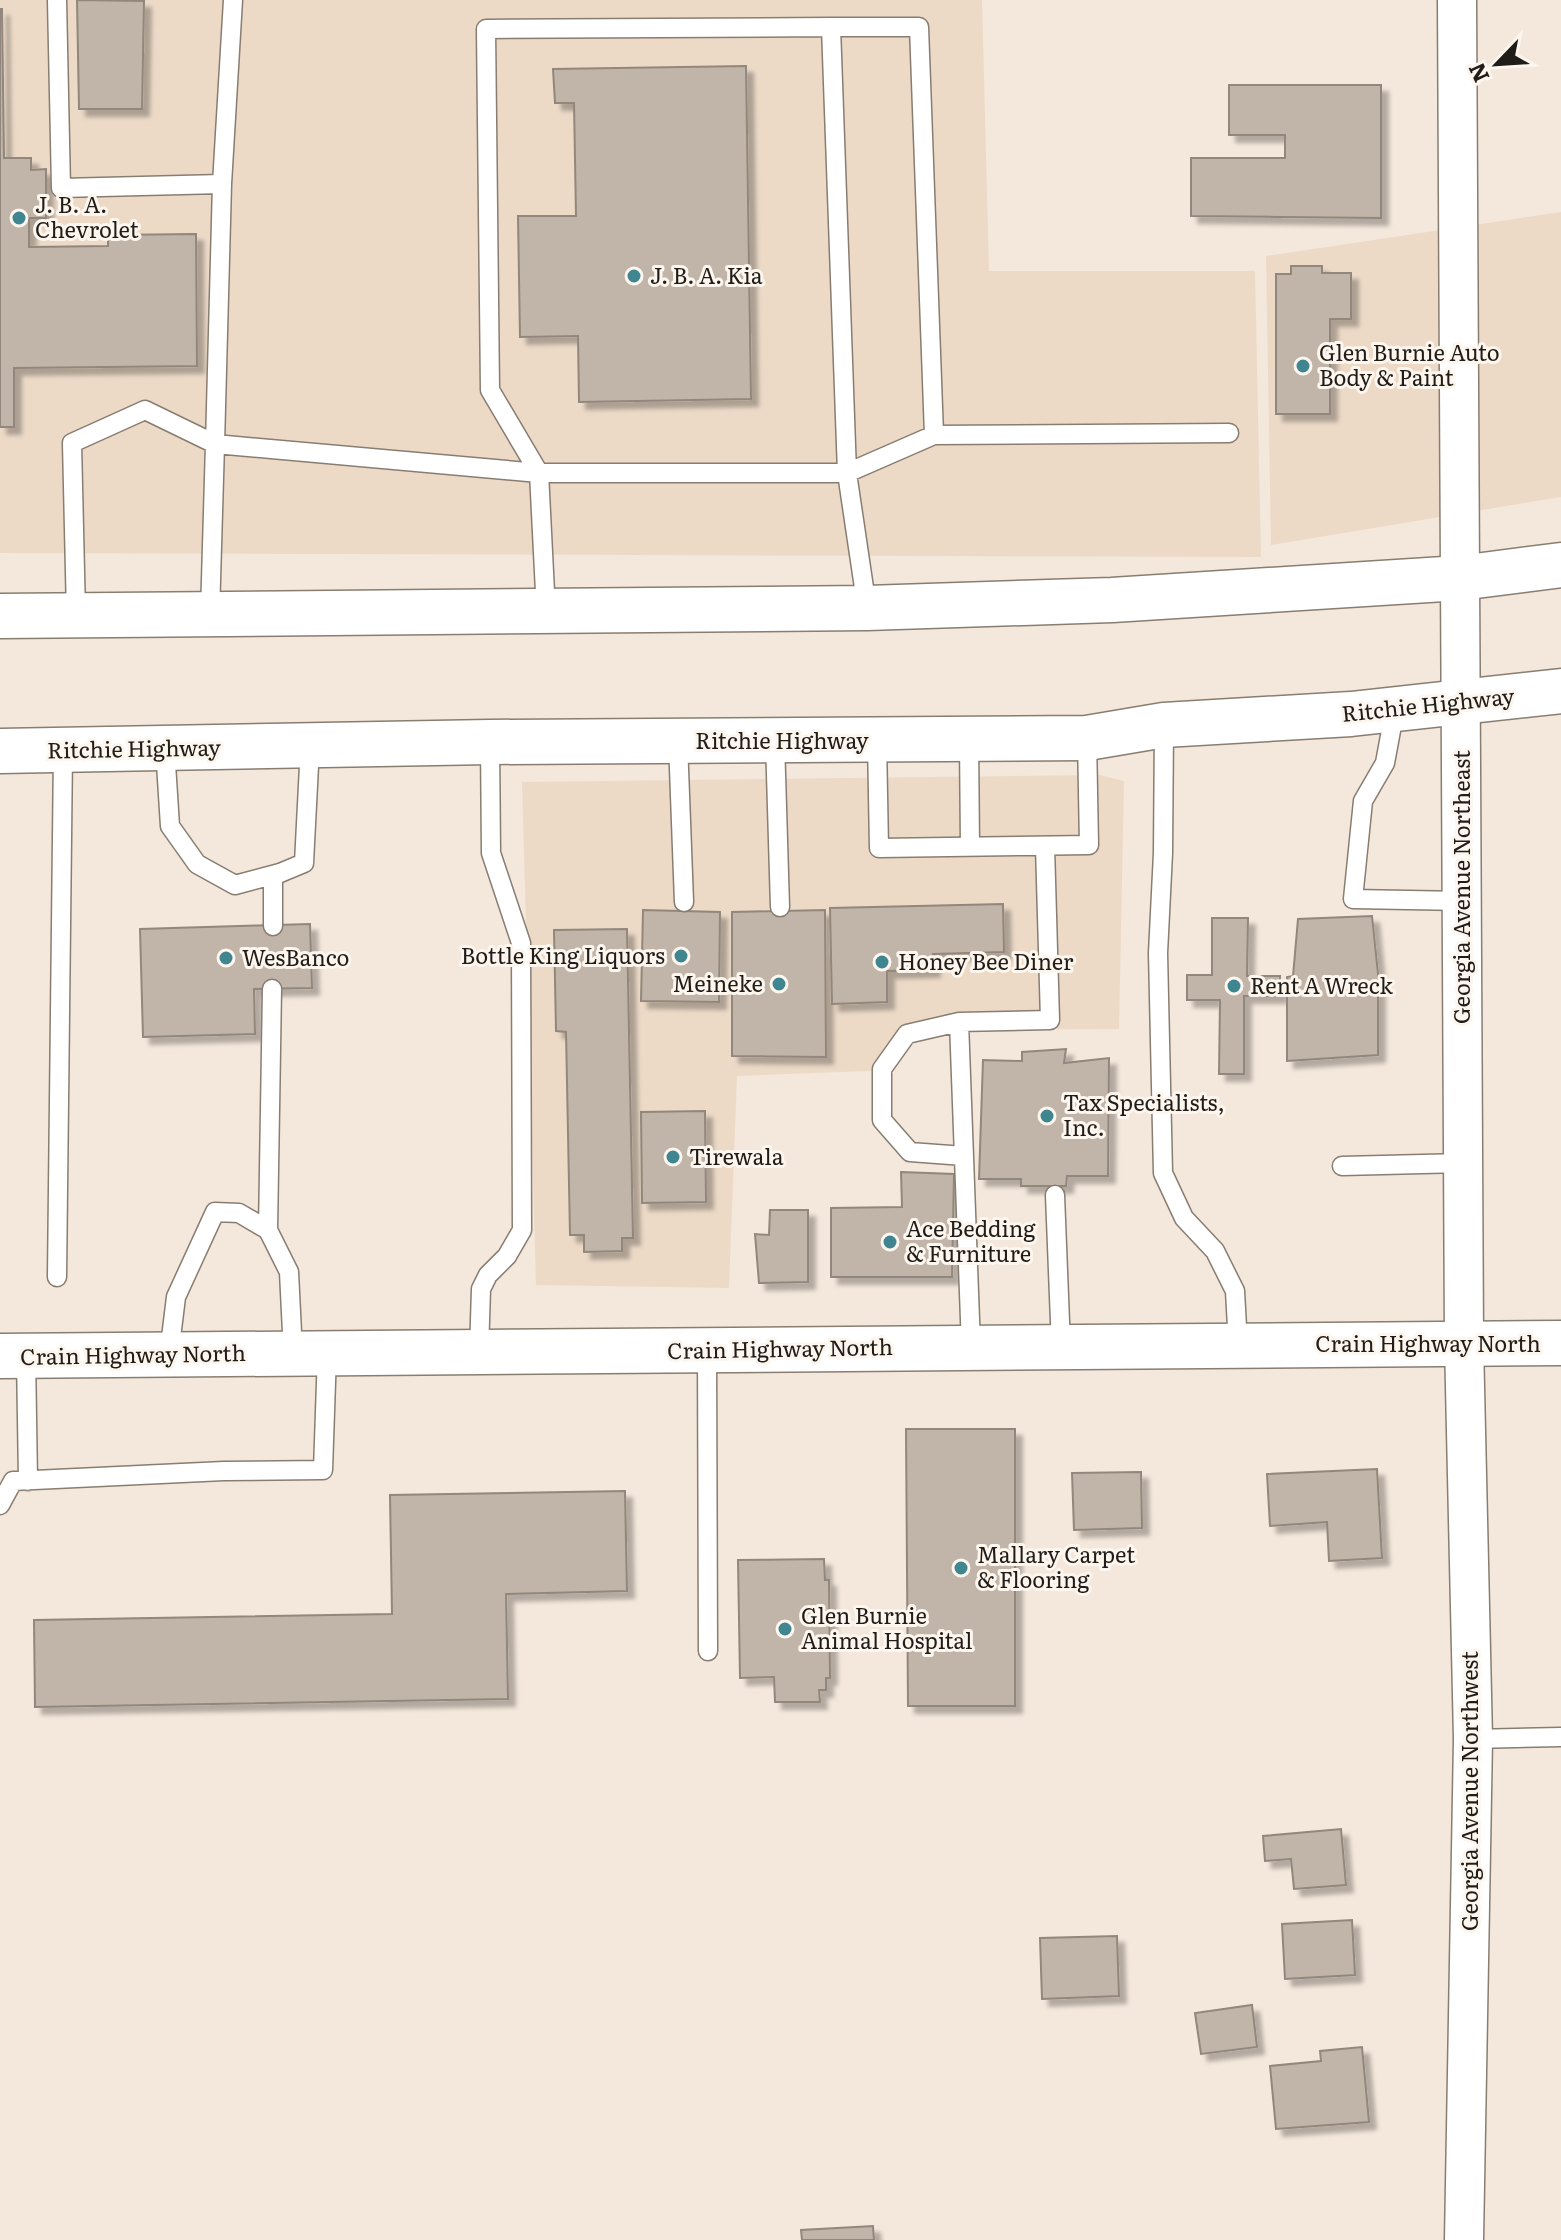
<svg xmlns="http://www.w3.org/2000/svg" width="1561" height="2240" viewBox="0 0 1561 2240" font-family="Literata,serif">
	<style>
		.built { fill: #ecdac7 }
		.building { fill: #c1b5a9; stroke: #92877b; stroke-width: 2; filter: url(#shadow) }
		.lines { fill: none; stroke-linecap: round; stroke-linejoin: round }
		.lane-casing { stroke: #887d71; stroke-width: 21 }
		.street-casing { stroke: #887d71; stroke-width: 41 }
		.primary-casing { stroke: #887d71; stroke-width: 47 }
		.lane { stroke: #fff; stroke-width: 18 }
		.street { stroke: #fff; stroke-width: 38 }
		.primary { stroke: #fff; stroke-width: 44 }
		.poi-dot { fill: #408690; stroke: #fdf6ee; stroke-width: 3 }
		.labels { text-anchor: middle; stroke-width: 6; stroke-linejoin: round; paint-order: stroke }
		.poi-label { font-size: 22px; fill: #201c17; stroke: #fdf6ee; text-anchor: start }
		.street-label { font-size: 22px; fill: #201c17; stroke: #fdf6ee }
	</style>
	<defs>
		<filter id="shadow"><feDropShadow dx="7" dy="7" stdDeviation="2" flood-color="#0004"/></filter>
	</defs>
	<rect width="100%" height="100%" fill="#f4e7db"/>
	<!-- built -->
	<path class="built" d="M 0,0 L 982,0 L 989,271 L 1255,271 L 1261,557 L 0,553 Z
		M 1561,212 L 1561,497 L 1271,545 L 1266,256 Z
		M 1100,775 L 1124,781 L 1119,1029 L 898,1030 L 894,1070 L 737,1076 L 729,1288 L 536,1285 L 522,782 Z"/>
	<!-- building -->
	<path class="building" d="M 77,0 L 144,1 L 142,109 L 79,109 Z
		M 0,9 L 2,9 L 4,158 L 31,158 L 31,170 L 46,169 L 46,218 L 29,218 L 29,247 L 108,246 L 108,235 L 196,234 L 197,366 L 14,368 L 14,427 L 0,427 Z
		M 746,66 L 751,399 L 579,402 L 578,336 L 520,337 L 518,216 L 576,216 L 574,103 L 555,103 L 553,69 Z
		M 1229,85 L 1381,85 L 1381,218 L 1191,216 L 1191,158 L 1285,158 L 1285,135 L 1229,135 Z
		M 1291,266 L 1322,266 L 1322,273 L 1351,273 L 1351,319 L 1330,319 L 1330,414 L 1276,414 L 1276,274 L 1291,274 Z
		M 1003,904 L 1004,952 L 933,954 L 933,970 L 887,971 L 887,1002 L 832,1004 L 830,908 Z
		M 643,910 L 720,912 L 719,1002 L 641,1001 Z
		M 825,910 L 826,1057 L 732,1056 L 732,912 Z
		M 1372,916 L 1378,974 L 1378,1055 L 1287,1061 L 1287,977 L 1293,976 L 1298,919 Z
		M 1212,918 L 1248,918 L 1247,976 L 1280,976 L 1280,996 L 1244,996 L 1244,1074 L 1219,1074 L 1220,1000 L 1187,1000 L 1187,975 L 1212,975 Z
		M 310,924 L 312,988 L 254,989 L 255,1034 L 143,1037 L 140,929 Z
		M 627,929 L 633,1238 L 622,1238 L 622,1251 L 584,1252 L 584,1235 L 570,1235 L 566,1032 L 556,1031 L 554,930 Z
		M 1066,1049 L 1064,1063 L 1109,1058 L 1108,1176 L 1067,1176 L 1066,1186 L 1021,1186 L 1021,1179 L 979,1179 L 983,1060 L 1022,1061 L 1022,1052 Z
		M 705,1111 L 706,1202 L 642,1203 L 641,1112 Z
		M 901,1172 L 954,1174 L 952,1277 L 831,1277 L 831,1208 L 902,1207 Z
		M 770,1210 L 808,1210 L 808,1282 L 759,1283 L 755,1234 L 769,1235 Z
		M 906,1429 L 1015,1429 L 1015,1706 L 908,1706 Z
		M 1377,1469 L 1382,1558 L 1329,1561 L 1327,1522 L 1270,1526 L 1267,1474 Z
		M 1141,1472 L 1142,1528 L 1074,1530 L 1072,1473 Z
		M 625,1491 L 627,1591 L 506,1594 L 508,1699 L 35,1707 L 34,1620 L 392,1614 L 390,1495 Z
		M 824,1559 L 825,1580 L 829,1580 L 830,1678 L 826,1678 L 826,1690 L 819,1690 L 820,1702 L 775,1702 L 774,1677 L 740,1678 L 738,1560 Z
		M 1341,1829 L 1346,1885 L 1294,1889 L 1291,1859 L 1265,1861 L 1263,1836 Z
		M 1352,1920 L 1355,1975 L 1285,1979 L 1282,1924 Z
		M 1117,1936 L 1119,1996 L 1042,1999 L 1040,1938 Z
		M 1252,2005 L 1257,2047 L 1201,2054 L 1195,2013 Z
		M 1362,2047 L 1369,2122 L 1276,2129 L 1270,2066 L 1321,2061 L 1320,2051 Z
		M 873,2226 L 874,2240 L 802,2240 L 801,2230 Z"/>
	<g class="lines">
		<defs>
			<path id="lane" d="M 57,0 L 61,188 L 222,184
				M 233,0 L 222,184 L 215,444 L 539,473
				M 934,435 L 919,27 L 831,27 L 847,473 L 934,435 L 1229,433
				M 539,473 L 490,390 L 486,29 L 831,27
				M 546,612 L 539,473 L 847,473 L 867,608
				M 76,615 L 72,443 L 145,410 L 215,444 L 210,614
				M 1395,709 L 1385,763 L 1363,801 L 1353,899 L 1463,901
				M 1164,725 L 1163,853 L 1158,953 L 1163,1173 L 1184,1218 L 1215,1251 L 1235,1291 L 1238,1345
				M 969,740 L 970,847
				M 775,741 L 780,907
				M 877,741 L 879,848 L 1089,845 L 1087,738
				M 678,742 L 684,902
				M 165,748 L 170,826 L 197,864 L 235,885 L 280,873 L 304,863 L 310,746
				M 273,926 L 273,875
				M 959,1022 L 971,1347
				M 964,1156 L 910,1152 L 882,1120 L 882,1069 L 907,1034 L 959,1022 L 1050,1020 L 1045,846
				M 1342,1166 L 1463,1163
				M 1055,1195 L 1061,1347
				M 268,1230 L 272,989
				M 57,1277 L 63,750
				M 707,1350 L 708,1651
				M 479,1352 L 481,1289 L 488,1275 L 507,1256 L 522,1230 L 521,943 L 491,853 L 490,742
				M 169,1354 L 176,1297 L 215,1212 L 239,1213 L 268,1230 L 289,1272 L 293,1353
				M 26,1356 L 28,1481
				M 0,1505 L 13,1481 L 224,1471 L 323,1470 L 327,1353
				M 1473,1739 L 1561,1737"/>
			<path id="street" d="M 1457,0 L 1464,1343 L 1473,1739 L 1464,2240"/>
			<path id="primary" d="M 0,616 L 867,608 L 1112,600 L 1460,578 L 1561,565
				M 0,751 L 490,742 L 1087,738 L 1164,725 L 1351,714 L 1561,691
				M 0,1356 L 1561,1343"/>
		</defs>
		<!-- lane casing -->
		<use href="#lane" class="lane-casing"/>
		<!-- street casing -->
		<use href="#street" class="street-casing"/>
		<!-- primary casing -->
		<use href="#primary" class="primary-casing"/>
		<!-- lane -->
		<use href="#lane" class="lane"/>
		<!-- street -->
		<use href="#street" class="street"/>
		<!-- primary -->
		<use href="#primary" class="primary"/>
	</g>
	<!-- markers -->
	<g class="poi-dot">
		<circle cx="19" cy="218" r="8"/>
		<circle cx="634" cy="276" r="8"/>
		<circle cx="1303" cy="366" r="8"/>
		<circle cx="681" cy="956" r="8"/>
		<circle cx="226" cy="958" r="8"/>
		<circle cx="882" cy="962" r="8"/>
		<circle cx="779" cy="984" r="8"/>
		<circle cx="1234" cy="986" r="8"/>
		<circle cx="1047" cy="1116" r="8"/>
		<circle cx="673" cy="1157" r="8"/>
		<circle cx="890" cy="1242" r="8"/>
		<circle cx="961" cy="1568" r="8"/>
		<circle cx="785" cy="1629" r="8"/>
	</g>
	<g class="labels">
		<!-- poi labels -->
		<g class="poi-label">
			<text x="35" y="213">J. B. A.<tspan x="35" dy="25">Chevrolet</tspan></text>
			<text x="650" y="284">J. B. A. Kia</text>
			<text x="1319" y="361">Glen Burnie Auto<tspan x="1319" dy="25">Body &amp; Paint</tspan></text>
			<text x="665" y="964" text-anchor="end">Bottle King Liquors</text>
			<text x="242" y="966">WesBanco</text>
			<text x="898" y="970">Honey Bee Diner</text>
			<text x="763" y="992" text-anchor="end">Meineke</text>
			<text x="1250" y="994">Rent A Wreck</text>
			<text x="1063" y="1111">Tax Specialists,<tspan x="1063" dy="25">Inc.</tspan></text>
			<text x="689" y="1165">Tirewala</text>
			<text x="906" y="1237">Ace Bedding<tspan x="906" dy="25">&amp; Furniture</tspan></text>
			<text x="977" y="1563">Mallary Carpet<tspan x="977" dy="25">&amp; Flooring</tspan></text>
			<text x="801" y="1624">Glen Burnie<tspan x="801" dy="25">Animal Hospital</tspan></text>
		</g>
		<!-- street labels -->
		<g class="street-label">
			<text transform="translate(1428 705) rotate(-6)" y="8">Ritchie Highway</text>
			<text x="782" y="749">Ritchie Highway</text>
			<text transform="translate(134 749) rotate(-1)" y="8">Ritchie Highway</text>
			<text transform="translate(1462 887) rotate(-90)" y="8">Georgia Avenue Northeast</text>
			<text x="1428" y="1352">Crain Highway North</text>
			<text transform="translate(780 1349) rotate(-1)" y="8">Crain Highway North</text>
			<text transform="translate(133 1355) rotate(-1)" y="8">Crain Highway North</text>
			<text transform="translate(1470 1791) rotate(-90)" y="8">Georgia Avenue Northwest</text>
		</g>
	</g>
	<!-- north arrow -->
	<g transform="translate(1497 64) rotate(245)" stroke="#fdf6ee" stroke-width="6" paint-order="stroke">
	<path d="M0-6L14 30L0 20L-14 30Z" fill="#201c17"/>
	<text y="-12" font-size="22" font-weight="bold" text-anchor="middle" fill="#201c17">N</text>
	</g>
</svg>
